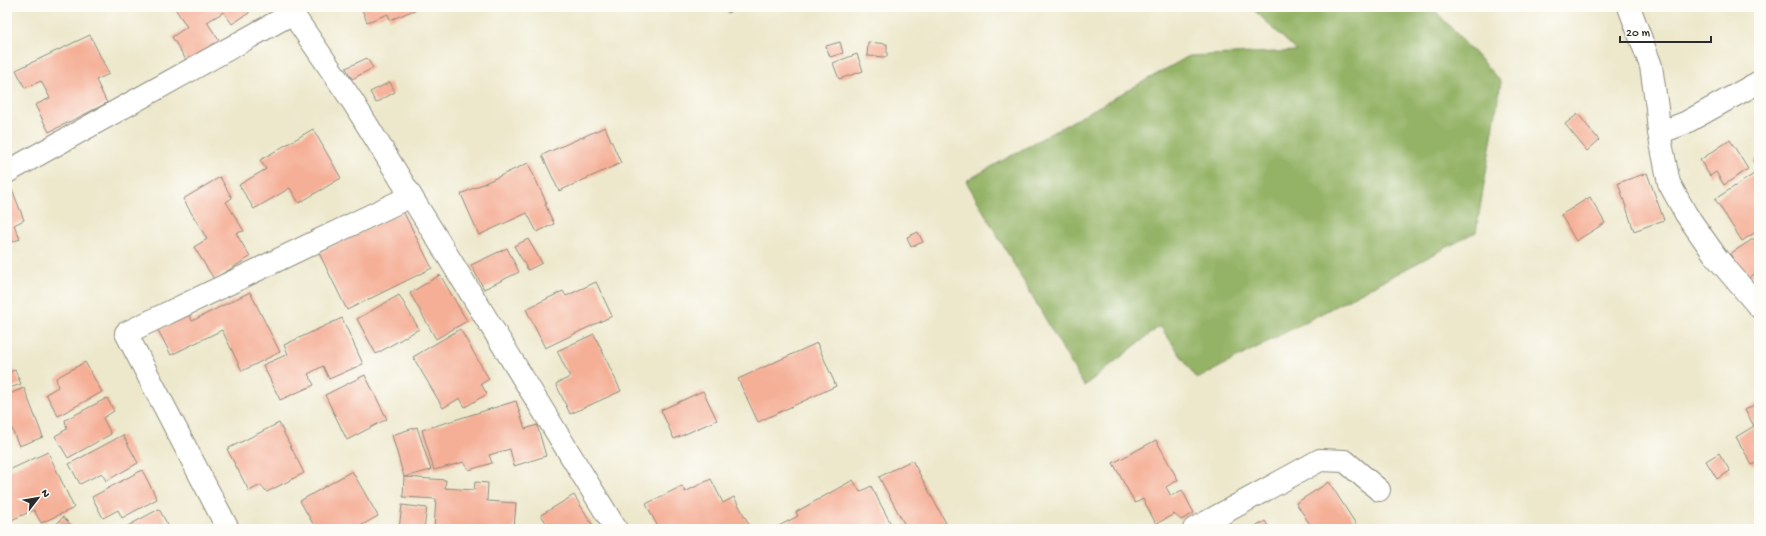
<svg xmlns="http://www.w3.org/2000/svg" width="1766" height="536" viewBox="0 0 1766 536" font-family="'Gochi Hand',sans-serif">
	<style>
		.forest { fill: #94b366; stroke: #606f48 }
		.building { fill: #f5af96 }
		.lines { fill: none; stroke-linecap: round; stroke-linejoin: round }
		.minor-casing { stroke: #8c8a7c; stroke-width: 24 }
		.minor { stroke: #fff; stroke-width: 22 }
	</style>
	<rect width="100%" height="100%" fill="#fdfcf7"/>
	<filter id="ink" filterUnits="userSpaceOnUse"><feTurbulence type="fractalNoise" baseFrequency=".025" numOctaves="2"/><feDisplacementMap in="SourceGraphic" scale="8" xChannelSelector="R" yChannelSelector="G"/><feConvolveMatrix kernelMatrix="1 2 1 2 8 2 1 2 1" color-interpolation-filters="sRGB"/></filter>
	<filter id="wash" filterUnits="userSpaceOnUse"><feTurbulence type="fractalNoise" baseFrequency=".012" numOctaves="4" result="noise"/><feDisplacementMap in="SourceGraphic" scale="16" xChannelSelector="R" yChannelSelector="G"/><feGaussianBlur stdDeviation="0.9" result="paint"/><feColorMatrix in="noise" values="0 0 0 0 0 0 0 0 0 0 0 0 0 0 0 0 0 1.4 0 .05"/><feComposite in="paint" operator="in"/></filter>
	<g filter="url(#wash)">
		<rect width="100%" height="100%" fill="#ede8cc"/>
		<!-- forest -->
		<path class="forest" d="M 1251,7 L 1432,7 L 1501,82 L 1476,232 L 1197,379 L 1160,326 L 1084,386 L 966,181 L 1189,56 L 1297,51 Z"/>
		<g id="blocks">
			<!-- building -->
			<path class="building" d="M 174,7 L 248,7 L 249,13 L 232,24 L 224,12 L 207,22 L 220,42 L 188,63 L 172,37 L 187,27 Z
				M 361,7 L 416,7 L 417,9 L 390,20 L 388,14 L 367,22 Z
				M 724,7 L 738,7 L 728,13 Z
				M 90,35 L 109,74 L 96,80 L 107,103 L 49,132 L 35,105 L 50,98 L 41,81 L 25,88 L 16,70 Z
				M 840,42 L 843,53 L 830,57 L 826,46 Z
				M 868,42 L 887,44 L 887,57 L 867,56 Z
				M 857,54 L 863,71 L 839,79 L 833,63 Z
				M 367,58 L 373,68 L 352,79 L 346,68 Z
				M 390,82 L 395,92 L 376,103 L 370,92 Z
				M 1578,114 L 1599,140 L 1587,151 L 1565,124 Z
				M 605,127 L 621,163 L 559,191 L 542,155 Z
				M 313,129 L 341,178 L 299,203 L 290,188 L 254,209 L 239,185 L 266,169 L 260,160 Z
				M 1730,140 L 1748,169 L 1724,185 L 1716,172 L 1710,176 L 1700,160 Z
				M 1759,157 L 1759,171 L 1753,161 Z
				M 528,163 L 547,204 L 545,204 L 554,224 L 537,232 L 527,213 L 479,235 L 461,194 Z
				M 1647,173 L 1664,220 L 1634,231 L 1618,183 Z
				M 1754,174 L 1759,182 L 1759,230 L 1742,241 L 1715,199 Z
				M 220,177 L 232,198 L 226,202 L 244,231 L 236,233 L 250,257 L 214,279 L 194,247 L 207,239 L 183,199 Z
				M 12,189 L 24,220 L 14,225 L 20,239 L 7,244 L 7,191 Z
				M 1590,197 L 1605,223 L 1576,241 L 1561,215 Z
				M 403,211 L 432,268 L 347,310 L 319,253 Z
				M 918,232 L 923,242 L 911,247 L 907,237 Z
				M 1759,235 L 1759,271 L 1747,279 L 1730,254 Z
				M 528,239 L 542,263 L 528,270 L 514,246 Z
				M 507,248 L 519,272 L 484,289 L 471,265 Z
				M 440,275 L 467,321 L 436,339 L 410,293 Z
				M 596,282 L 612,316 L 545,348 L 526,309 L 563,291 L 566,296 Z
				M 250,292 L 280,352 L 242,371 L 222,330 L 171,355 L 158,330 L 189,315 L 192,321 Z
				M 399,295 L 419,329 L 376,354 L 357,319 Z
				M 342,318 L 363,364 L 329,379 L 323,366 L 308,374 L 314,385 L 280,400 L 263,365 L 288,354 L 284,345 Z
				M 460,329 L 489,379 L 481,384 L 487,394 L 465,407 L 460,398 L 443,408 L 413,357 Z
				M 594,334 L 621,391 L 570,414 L 556,384 L 570,377 L 557,351 Z
				M 817,343 L 836,386 L 758,422 L 738,379 Z
				M 85,362 L 102,392 L 58,416 L 46,394 L 58,387 L 56,378 Z
				M 15,370 L 21,384 L 7,389 L 7,373 Z
				M 365,375 L 387,419 L 347,440 L 325,395 Z
				M 24,388 L 43,437 L 19,446 L 7,417 L 7,395 Z
				M 703,391 L 717,420 L 674,439 L 661,410 Z
				M 107,398 L 114,411 L 103,418 L 111,434 L 68,458 L 55,436 L 67,429 L 65,420 Z
				M 516,401 L 525,429 L 537,425 L 546,456 L 514,466 L 510,449 L 489,455 L 492,463 L 469,470 L 464,462 L 434,470 L 422,430 Z
				M 1759,402 L 1759,461 L 1752,465 L 1736,437 L 1754,426 L 1745,410 Z
				M 279,423 L 304,473 L 267,492 L 261,485 L 249,491 L 227,449 Z
				M 417,427 L 431,470 L 404,477 L 392,435 Z
				M 123,435 L 138,463 L 106,481 L 102,473 L 80,484 L 69,464 Z
				M 1156,440 L 1178,480 L 1166,487 L 1171,496 L 1182,490 L 1194,513 L 1181,520 L 1174,514 L 1156,524 L 1143,499 L 1135,503 L 1113,463 Z
				M 48,452 L 74,508 L 41,523 L 34,510 L 7,522 L 7,471 Z
				M 1719,453 L 1730,471 L 1717,479 L 1706,461 Z
				M 912,460 L 947,525 L 940,529 L 907,529 L 879,477 Z
				M 142,470 L 157,499 L 122,518 L 118,510 L 103,518 L 92,497 Z
				M 352,471 L 378,516 L 355,529 L 316,529 L 300,501 Z
				M 404,477 L 446,480 L 445,488 L 474,490 L 475,482 L 488,483 L 487,501 L 516,503 L 514,529 L 434,529 L 436,499 L 403,497 Z
				M 711,479 L 723,503 L 734,497 L 751,528 L 659,529 L 646,504 L 682,486 L 685,492 Z
				M 853,480 L 860,492 L 871,486 L 891,524 L 883,529 L 776,529 L 775,528 L 798,516 L 796,512 Z
				M 1329,482 L 1359,529 L 1313,529 L 1296,503 Z
				M 574,495 L 595,529 L 550,529 L 541,515 Z
				M 402,505 L 427,508 L 424,529 L 399,529 Z
				M 159,509 L 170,529 L 122,529 Z
				M 63,517 L 75,529 L 52,529 Z
				M 1265,521 L 1270,529 L 1252,529 Z"/>
		</g>
	</g>
	<g filter="url(#ink)">
		<use href="#blocks" fill-opacity="0" stroke="#8c8a7c" stroke-width="1"/>
		<g class="lines">
			<defs>
				<path id="minor" d="M 288,7 L 353,102 L 616,529
					M 1629,7 L 1651,66 L 1657,108 L 1659,133 L 1669,183 L 1686,214 L 1717,258 L 1759,307
					M 1659,133 L 1685,123 L 1759,82
					M 7,172 L 293,13
					M 228,529 L 126,333 L 411,196
					M 1194,529 L 1320,460 L 1345,461 L 1379,490"/>
			</defs>
			<!-- minor casing -->
			<use href="#minor" class="minor-casing"/>
			<!-- minor -->
			<use href="#minor" class="minor"/>
		</g>
	</g>
	<!-- margin -->
	<rect width="1766" height="536" fill="none" stroke="#fdfcf7" stroke-width="24"/>
	<!-- north arrow -->
	<g transform="translate(38 498) rotate(59)" stroke="#fdfcf7" stroke-width="3" paint-order="stroke">
	<path d="M0-3L7 15L0 10L-7 15Z" fill="#2b2b2b"/>
	<text y="-6" font-size="11" font-weight="bold" text-anchor="middle" fill="#2b2b2b">N</text>
	</g>
	<!-- scale -->
	<path d="M1620 36v6h91v-6" fill="none" stroke="#2b2b2b" stroke-width="2"/>
	<text x="1626" y="36" font-size="12" fill="#2b2b2b" stroke="#fdfcf7" stroke-width="3" paint-order="stroke">20 m</text>
</svg>
